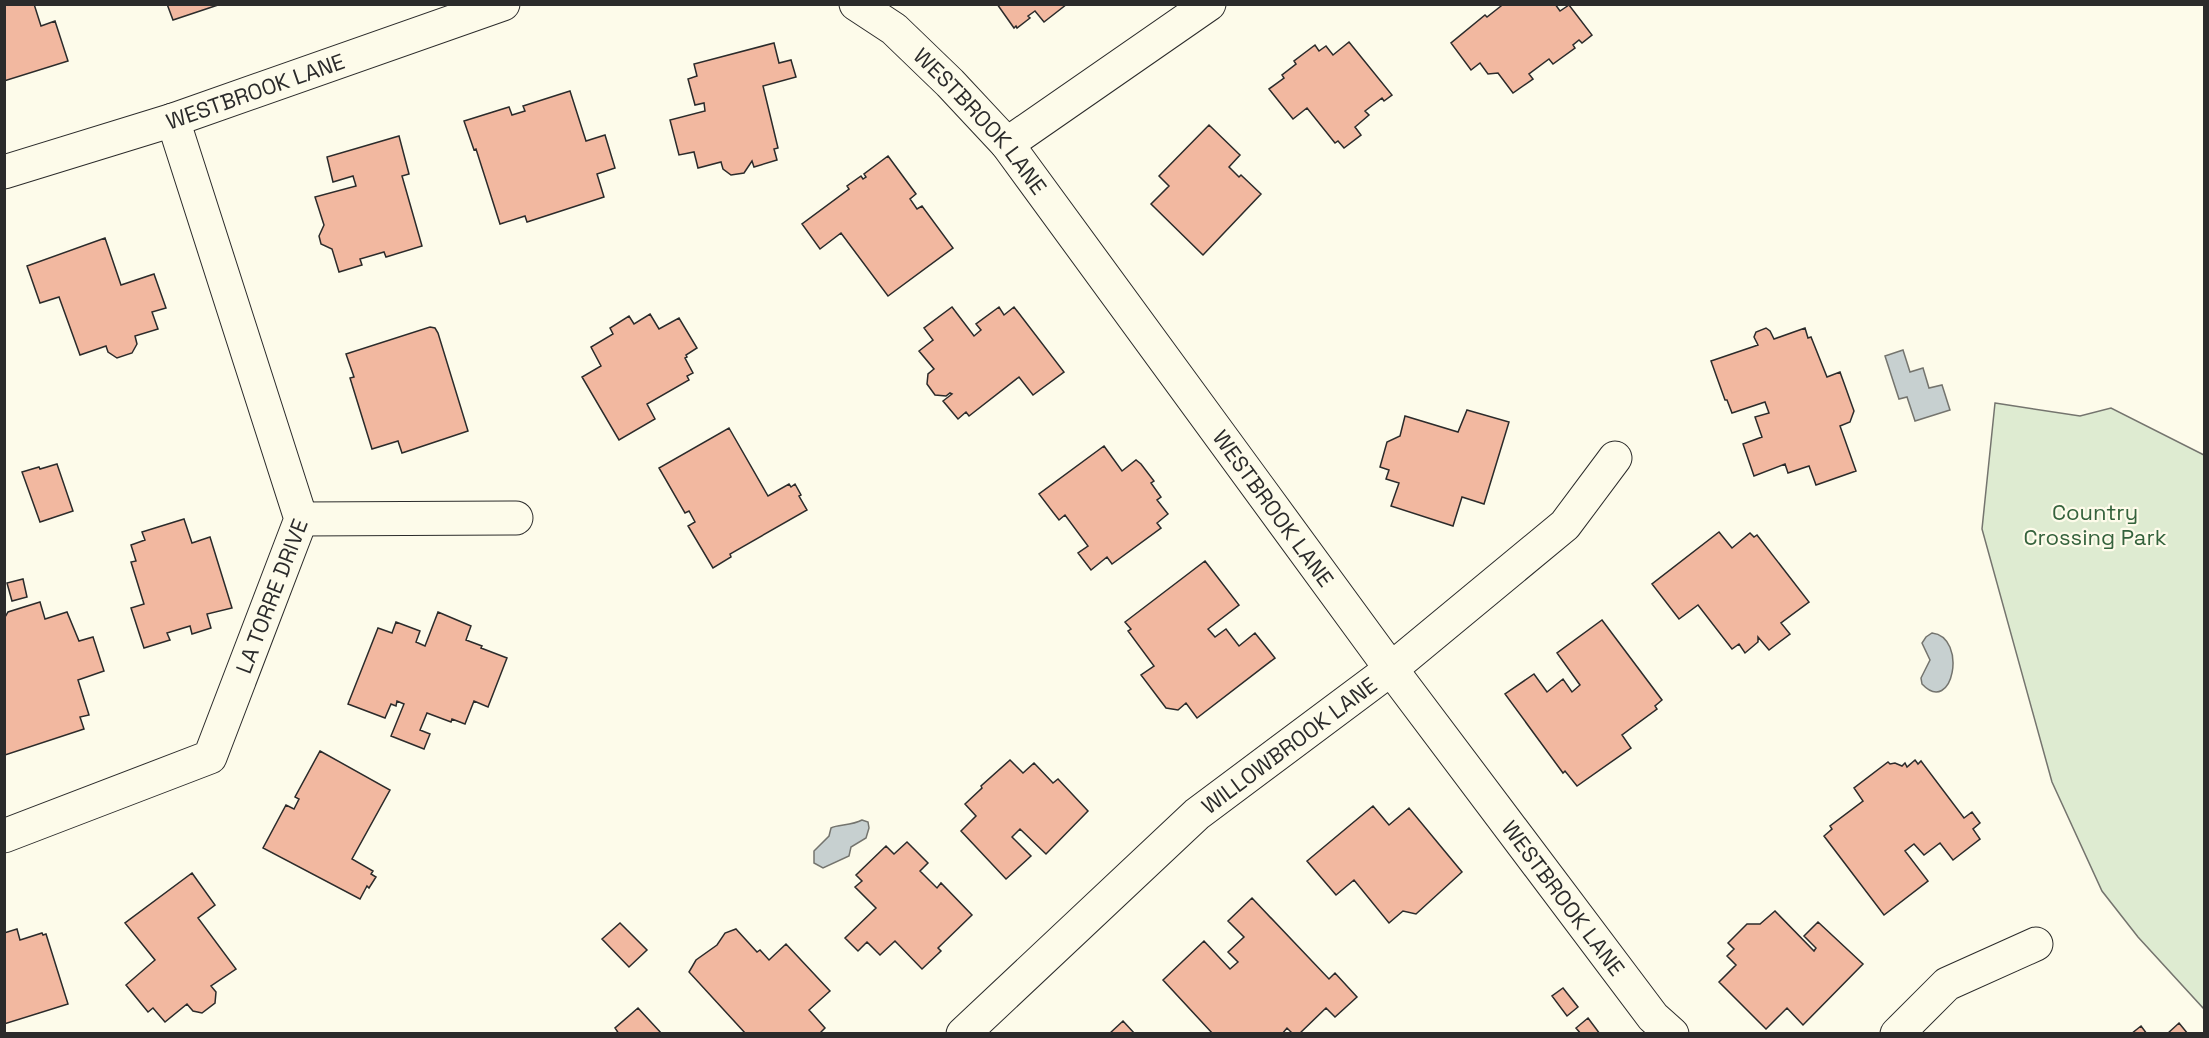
<svg xmlns="http://www.w3.org/2000/svg" width="2209" height="1038" viewBox="0 0 2209 1038" font-family="'Space Grotesk',sans-serif">
	<style>
		.green { fill: #deebd1; stroke: #74746e; stroke-width: 1.5 }
		.water { fill: #c7d0d0; stroke: #74746e; stroke-width: 1.5 }
		.building { fill: #f2b8a0; stroke: #2b2b2b; stroke-width: 1.5 }
		.lines { fill: none; stroke-linecap: round; stroke-linejoin: round }
		.minor-casing { stroke: #2b2b2b; stroke-width: 35 }
		.minor { stroke: #fdfbea; stroke-width: 33 }
		.labels { text-anchor: middle; stroke-width: 4.5; stroke-linejoin: round; paint-order: stroke }
		.street-label { font-size: 22px; fill: #2b2b2b; stroke: #fdfbea }
		.park-label { font-size: 22px; fill: #34623c; stroke: #fdfbea }
	</style>
	<rect width="100%" height="100%" fill="#fdfbea"/>
	<!-- green -->
	<path class="green" d="M 1995,403 L 2080,416 L 2111,408 L 2204,455 L 2204,1009 L 2138,937 L 2102,891 L 2052,782 L 1982,529 Z"/>
	<!-- water -->
	<path class="water" d="M 1903,350 L 1910,372 L 1923,368 L 1929,388 L 1942,385 L 1950,410 L 1915,421 L 1907,397 L 1899,399 L 1885,356 Z
		M 1932,633 C 1968,637 1953,717 1922,684 L 1921,678 L 1930,660 L 1922,643 L 1926,637 Z
		M 862,820 L 868,822 L 869,828 L 866,838 L 851,847 L 849,856 L 823,868 L 814,863 L 814,851 L 829,836 L 831,828 C 838,824 851,826 862,820 Z"/>
	<!-- building -->
	<path class="building" d="M 4,4 L 34,4 L 41,26 L 55,21 L 68,61 L 4,81 Z
		M 167,4 L 221,4 L 173,20 Z
		M 997,4 L 1067,4 L 1044,22 L 1035,11 L 1028,16 L 1030,18 L 1017,28 L 1016,26 L 1014,28 Z
		M 1499,4 L 1555,4 L 1560,11 L 1569,5 L 1592,35 L 1582,43 L 1579,40 L 1573,45 L 1575,48 L 1553,64 L 1549,59 L 1529,74 L 1533,79 L 1513,93 L 1498,73 L 1488,74 L 1480,63 L 1471,70 L 1451,43 L 1485,15 L 1487,17 L 1501,6 Z
		M 1349,42 L 1392,95 L 1384,101 L 1382,98 L 1365,111 L 1369,115 L 1355,127 L 1361,135 L 1344,148 L 1338,141 L 1335,143 L 1307,108 L 1293,119 L 1269,89 L 1284,78 L 1282,75 L 1296,64 L 1294,61 L 1315,45 L 1319,51 L 1326,46 L 1333,55 Z
		M 774,43 L 779,63 L 791,60 L 796,77 L 763,86 L 778,148 L 774,149 L 777,160 L 754,167 L 752,161 L 744,173 L 731,175 L 723,169 L 721,162 L 698,168 L 694,152 L 679,155 L 670,120 L 705,111 L 704,103 L 695,105 L 688,79 L 697,76 L 694,64 Z
		M 570,91 L 586,141 L 605,135 L 615,168 L 597,174 L 604,197 L 527,222 L 525,216 L 500,224 L 476,149 L 474,150 L 464,121 L 509,107 L 512,115 L 525,111 L 523,106 Z
		M 1209,125 L 1240,155 L 1229,167 L 1239,177 L 1241,175 L 1261,194 L 1203,255 L 1151,204 L 1169,186 L 1159,176 Z
		M 399,136 L 409,174 L 402,176 L 422,246 L 386,257 L 384,252 L 360,259 L 362,265 L 339,272 L 332,249 L 321,244 L 319,236 L 324,225 L 315,197 L 356,186 L 353,176 L 333,182 L 327,157 Z
		M 888,156 L 916,194 L 910,199 L 917,209 L 922,206 L 953,248 L 888,296 L 841,233 L 820,249 L 802,224 L 849,189 L 847,186 L 861,176 L 863,179 L 866,177 L 864,174 Z
		M 105,238 L 121,285 L 154,274 L 166,308 L 152,312 L 158,329 L 135,336 L 137,344 L 132,353 L 117,358 L 108,352 L 106,346 L 80,355 L 59,297 L 40,303 L 27,266 Z
		M 952,307 L 974,336 L 981,330 L 976,324 L 999,307 L 1004,315 L 1014,307 L 1064,372 L 1033,395 L 1019,377 L 969,416 L 966,412 L 958,419 L 943,401 L 952,394 L 950,393 L 946,396 L 935,395 L 927,384 L 928,374 L 934,369 L 919,351 L 933,340 L 924,328 Z
		M 650,314 L 659,329 L 679,318 L 697,348 L 686,355 L 687,357 L 685,358 L 693,373 L 687,376 L 689,380 L 647,404 L 655,419 L 619,440 L 582,377 L 601,366 L 591,347 L 613,334 L 610,328 L 629,316 L 634,324 Z
		M 430,327 L 435,328 L 438,333 L 468,431 L 402,453 L 398,441 L 372,449 L 350,378 L 354,377 L 346,354 Z
		M 1766,328 L 1770,331 L 1774,339 L 1805,328 L 1808,338 L 1811,337 L 1827,377 L 1840,372 L 1854,411 L 1850,422 L 1840,426 L 1856,471 L 1816,485 L 1809,466 L 1788,473 L 1785,464 L 1754,476 L 1743,444 L 1762,437 L 1755,417 L 1769,413 L 1765,402 L 1732,413 L 1727,400 L 1725,400 L 1711,361 L 1758,345 L 1754,337 L 1756,332 Z
		M 1467,410 L 1509,422 L 1484,504 L 1462,497 L 1453,526 L 1391,506 L 1399,483 L 1386,479 L 1389,470 L 1380,467 L 1387,442 L 1400,436 L 1405,416 L 1458,432 Z
		M 729,428 L 768,496 L 789,484 L 791,487 L 795,484 L 801,495 L 799,496 L 807,510 L 730,554 L 731,557 L 713,568 L 688,526 L 695,522 L 689,511 L 685,513 L 659,468 Z
		M 1104,446 L 1122,471 L 1136,460 L 1141,464 L 1154,481 L 1151,483 L 1161,497 L 1157,500 L 1168,514 L 1157,523 L 1161,528 L 1112,564 L 1107,557 L 1091,570 L 1078,553 L 1088,546 L 1065,515 L 1059,520 L 1039,494 Z
		M 57,464 L 73,511 L 40,522 L 22,472 L 39,467 L 40,469 Z
		M 184,519 L 192,543 L 210,537 L 232,608 L 207,614 L 211,628 L 192,634 L 190,626 L 167,633 L 170,640 L 144,648 L 131,608 L 144,604 L 131,562 L 136,561 L 131,545 L 145,540 L 142,532 Z
		M 1719,532 L 1732,548 L 1750,533 L 1754,537 L 1757,535 L 1809,602 L 1781,623 L 1790,634 L 1769,650 L 1758,637 L 1758,642 L 1745,653 L 1739,644 L 1732,649 L 1698,605 L 1679,619 L 1652,584 Z
		M 1205,561 L 1239,605 L 1208,629 L 1215,637 L 1226,629 L 1239,646 L 1255,633 L 1275,658 L 1197,718 L 1186,703 L 1178,710 L 1166,708 L 1141,675 L 1154,666 L 1128,631 L 1131,629 L 1125,622 Z
		M 23,579 L 27,597 L 12,601 L 7,583 Z
		M 40,602 L 45,619 L 67,612 L 79,641 L 93,637 L 104,671 L 78,680 L 89,715 L 80,717 L 84,729 L 5,755 L 4,619 L 8,612 Z
		M 438,612 L 471,626 L 466,640 L 482,646 L 481,648 L 507,658 L 488,707 L 474,701 L 465,724 L 452,719 L 451,722 L 427,713 L 420,730 L 430,734 L 424,749 L 391,736 L 404,704 L 397,701 L 396,706 L 391,704 L 385,718 L 348,704 L 378,628 L 392,633 L 396,622 L 420,631 L 416,642 L 425,646 Z
		M 1602,620 L 1662,700 L 1655,706 L 1657,709 L 1622,735 L 1631,748 L 1577,786 L 1565,771 L 1563,773 L 1505,694 L 1534,674 L 1547,692 L 1563,679 L 1572,692 L 1580,685 L 1557,653 Z
		M 320,751 L 390,790 L 352,859 L 373,871 L 371,874 L 376,877 L 369,888 L 367,886 L 360,899 L 263,848 L 286,805 L 294,809 L 299,799 L 295,797 Z
		M 1010,760 L 1023,773 L 1034,763 L 1053,783 L 1058,779 L 1088,811 L 1046,854 L 1020,829 L 1012,837 L 1031,856 L 1006,879 L 961,831 L 976,816 L 965,804 L 982,788 L 981,786 Z
		M 1915,760 L 1918,764 L 1921,761 L 1964,818 L 1972,812 L 1980,823 L 1973,829 L 1980,839 L 1953,860 L 1940,843 L 1924,855 L 1914,844 L 1905,851 L 1928,881 L 1884,915 L 1824,836 L 1832,829 L 1830,826 L 1863,801 L 1854,788 L 1888,762 L 1890,764 L 1895,763 L 1902,766 L 1905,763 L 1907,767 Z
		M 1373,806 L 1389,825 L 1409,808 L 1462,872 L 1416,914 L 1403,911 L 1389,923 L 1354,880 L 1336,895 L 1307,861 Z
		M 907,842 L 928,863 L 920,871 L 937,888 L 941,883 L 972,915 L 938,948 L 941,951 L 922,969 L 895,941 L 880,955 L 867,942 L 858,951 L 845,938 L 876,908 L 855,887 L 862,881 L 856,875 L 886,846 L 894,854 Z
		M 192,873 L 215,905 L 198,918 L 236,969 L 211,986 L 216,992 L 215,1003 L 202,1013 L 193,1011 L 187,1004 L 165,1022 L 153,1008 L 148,1012 L 126,985 L 155,960 L 125,923 Z
		M 1252,898 L 1329,979 L 1335,973 L 1357,997 L 1335,1017 L 1326,1008 L 1299,1034 L 1293,1034 L 1287,1028 L 1282,1034 L 1213,1034 L 1163,980 L 1204,941 L 1230,969 L 1238,962 L 1228,952 L 1244,937 L 1228,921 Z
		M 1775,911 L 1814,951 L 1816,948 L 1804,936 L 1818,922 L 1863,964 L 1803,1025 L 1787,1008 L 1766,1029 L 1719,982 L 1736,965 L 1727,956 L 1734,949 L 1728,943 L 1747,924 L 1760,924 Z
		M 620,923 L 647,950 L 629,967 L 602,939 Z
		M 17,929 L 20,940 L 42,933 L 43,935 L 46,934 L 68,1004 L 4,1024 L 4,933 Z
		M 736,929 L 757,952 L 760,950 L 769,960 L 786,944 L 830,991 L 809,1010 L 825,1028 L 819,1034 L 746,1034 L 689,972 L 696,960 L 717,945 L 725,933 Z
		M 1563,988 L 1578,1007 L 1567,1016 L 1552,996 Z
		M 638,1008 L 662,1034 L 619,1034 L 615,1028 Z
		M 1588,1018 L 1600,1034 L 1581,1034 L 1576,1028 Z
		M 1123,1021 L 1135,1034 L 1109,1034 Z
		M 2179,1023 L 2188,1034 L 2167,1034 Z
		M 2141,1026 L 2147,1034 L 2131,1034 Z"/>
	<g class="lines">
		<defs>
			<g id="minor">
				<path id="s1" d="M 856,4 L 894,29 L 950,83 L 1007,144 L 1391,669 L 1653,1017 L 1672,1034"/>
				<path d="M 1007,144 L 1209,4"/>
				<path id="s2" d="M 4,172 L 173,120 L 503,4"/>
				<path d="M 301,519 L 516,518"/>
				<path id="s3" d="M 4,836 L 210,757 L 301,519 L 173,120"/>
				<path id="s4" d="M 963,1034 L 1197,814 L 1391,669 L 1565,525 L 1615,458"/>
				<path d="M 1897,1034 L 1947,984 L 2036,944"/>
			</g>
		</defs>
		<!-- minor casing -->
		<use href="#minor" class="minor-casing"/>
		<!-- minor -->
		<use href="#minor" class="minor"/>
	</g>
	<g class="labels">
		<!-- street labels -->
		<g class="street-label">
			<text dy="8" stroke="none"><textPath href="#s2" startOffset="264">WESTBROOK LANE</textPath></text>
			<text dy="8" stroke="none"><textPath href="#s1" startOffset="172">WESTBROOK LANE</textPath></text>
			<text dy="8" stroke="none"><textPath href="#s1" startOffset="658">WESTBROOK LANE</textPath></text>
			<text dy="8" stroke="none"><textPath href="#s3" startOffset="393">LA TORRE DRIVE</textPath></text>
			<text dy="8" stroke="none"><textPath href="#s4" startOffset="436">WILLOWBROOK LANE</textPath></text>
			<text dy="8" stroke="none"><textPath href="#s1" startOffset="1144">WESTBROOK LANE</textPath></text>
		</g>
		<!-- park labels -->
		<g class="park-label">
			<text x="2095" y="520">Country<tspan x="2095" dy="25">Crossing Park</tspan></text>
		</g>
	</g>
	<!-- border -->
	<rect width="2209" height="1038" fill="none" stroke="#2b2b2b" stroke-width="12"/>
</svg>
